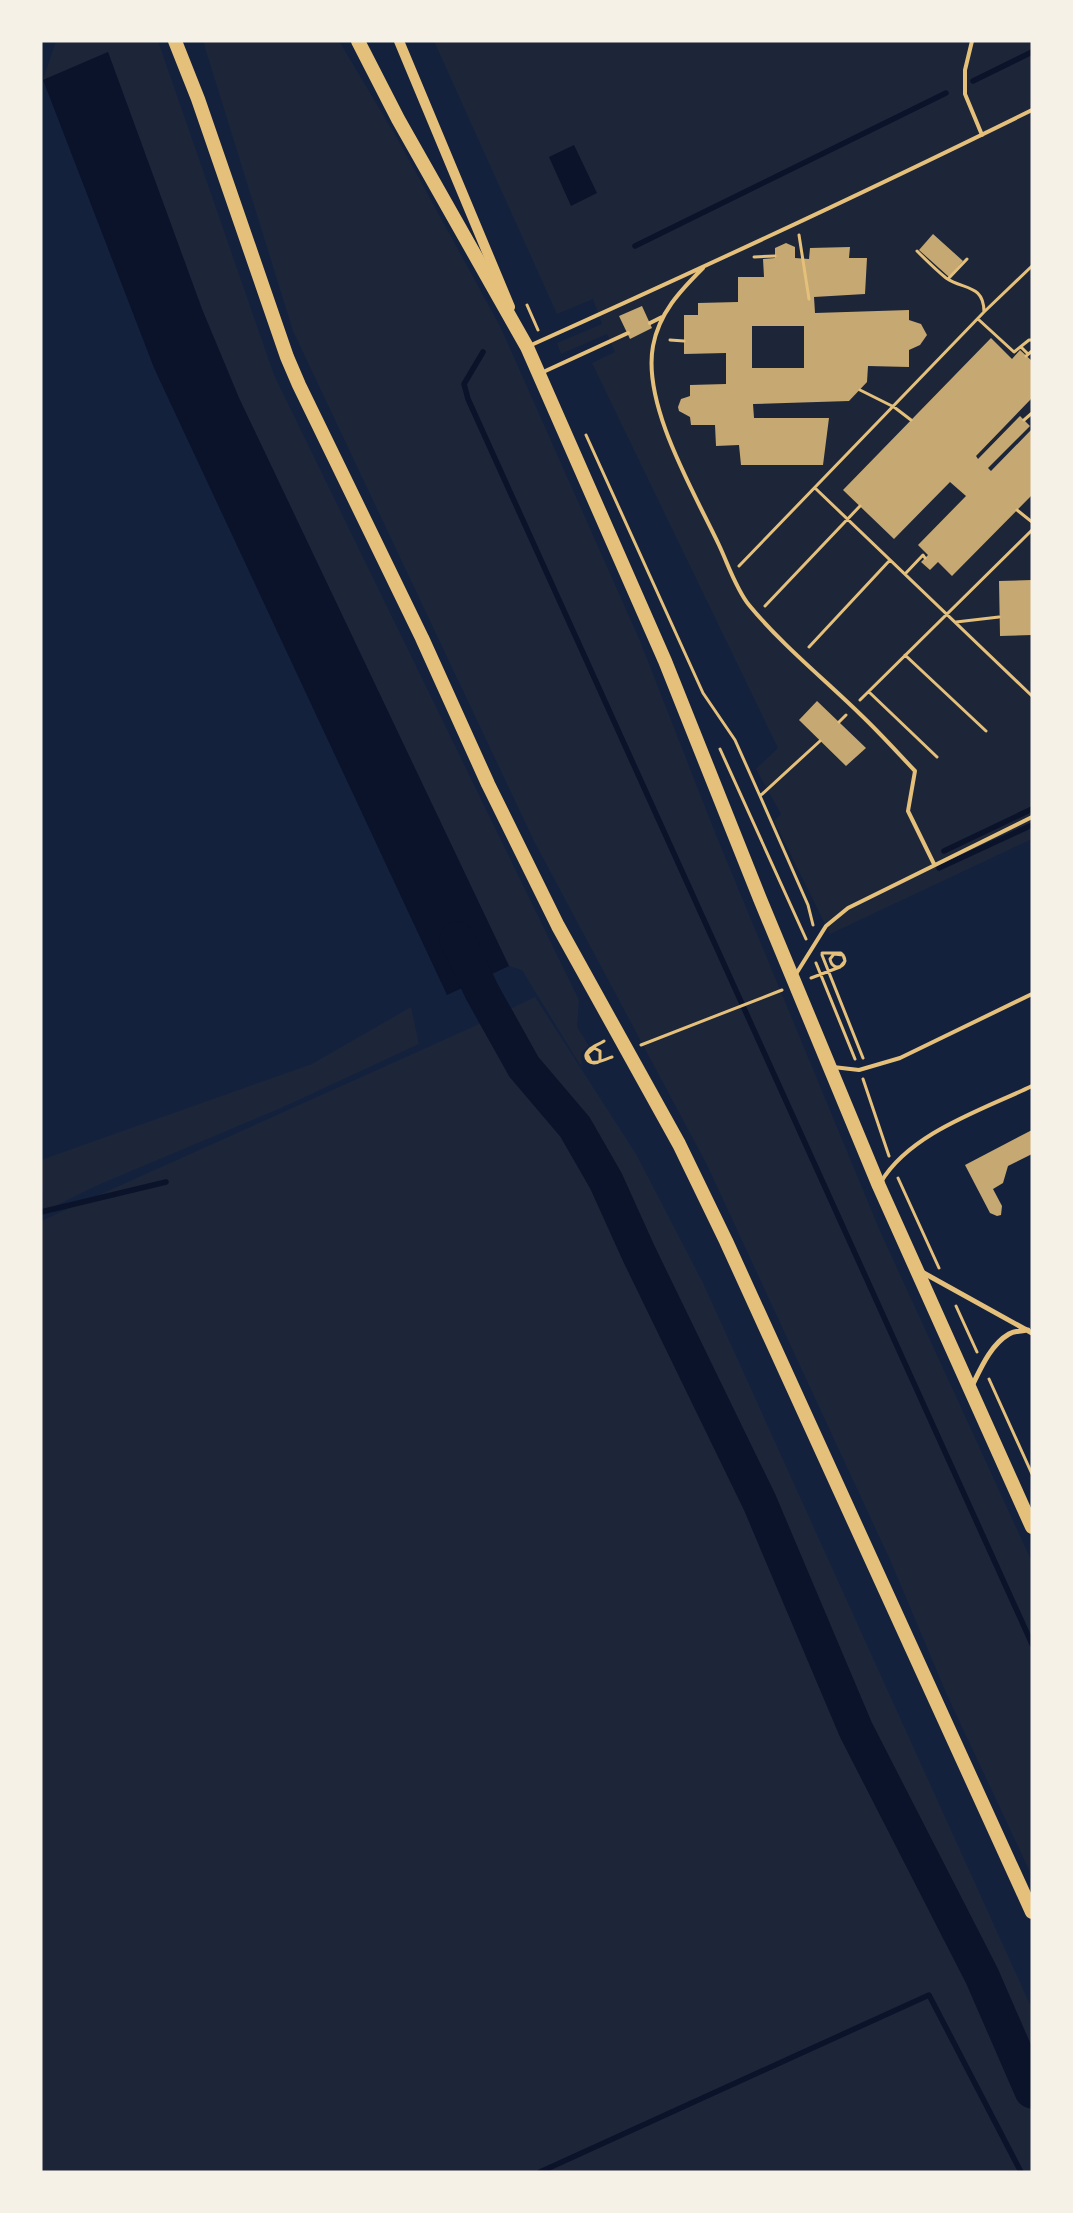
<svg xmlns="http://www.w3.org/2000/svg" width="1073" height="2213" viewBox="0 0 1073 2213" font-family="'DM Sans',sans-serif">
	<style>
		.green { fill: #1d2539 }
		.water { fill: #0b132b }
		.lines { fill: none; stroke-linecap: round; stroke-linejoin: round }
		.stream { stroke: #0b132b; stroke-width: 5.5 }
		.river { stroke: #0b132b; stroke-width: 35 }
		.building { fill: #c6a872; fill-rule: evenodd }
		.path { stroke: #e5c07b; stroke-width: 3 }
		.service { stroke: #e5c07b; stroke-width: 4 }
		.minor { stroke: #e5c07b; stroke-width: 5 }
		.secondary { stroke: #e5c07b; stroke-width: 10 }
		.trunk { stroke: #e5c07b; stroke-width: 14 }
	</style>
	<rect width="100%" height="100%" fill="#14213d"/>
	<!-- green -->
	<path class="green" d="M 56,41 L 158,41 L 274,375 L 579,1000 L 577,1027 L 589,1046 L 581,1053 L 582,1068 L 522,970 L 509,966 L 239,398 L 202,309 L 108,52 L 43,80 Z
		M 203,41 L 339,41 L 397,138 L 500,326 L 640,641 L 716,835 L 880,1231 L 1032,1562 L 1032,1876 L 947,1695 L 891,1562 L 707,1165 L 534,841 L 293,331 Z
		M 434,41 L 1032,41 L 1032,839 L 830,934 L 774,821 L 781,814 L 756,769 L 778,748 L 592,363 L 615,352 L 607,334 L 561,354 L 557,343 L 602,324 L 593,299 L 557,314 Z
		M 535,997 L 636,1154 L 703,1283 L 1032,2009 L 1032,2172 L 41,2172 L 41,1221 L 466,1030 Z
		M 411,1007 L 419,1044 L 281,1108 L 98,1185 L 43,1212 L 41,1160 L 312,1064 Z"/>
	<!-- water -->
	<path class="water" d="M 108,52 L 202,309 L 239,398 L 509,966 L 447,995 L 154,368 L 43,80 Z
		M 574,145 L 597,193 L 571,206 L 549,157 Z"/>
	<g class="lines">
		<!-- stream -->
		<path class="stream" d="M 973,81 L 1032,52
			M 635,246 L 946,93
			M 483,352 L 464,384 L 468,399 L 1032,1644
			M 944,851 L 1032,809
			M 939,868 L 1032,825
			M 41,1212 L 166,1182
			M 540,2172 L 929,1995 L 1021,2172"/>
		<!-- river -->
		<path class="river" d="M 457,939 L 482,992 L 524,1067 L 575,1127 L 606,1181 L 639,1254 L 760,1503 L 856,1730 L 982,1976 L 1032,2091"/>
	</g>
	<!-- building -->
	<path class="building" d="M 933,234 L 963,261 L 949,277 L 919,250 Z
		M 786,243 L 795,247 L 795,258 L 809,259 L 810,248 L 850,247 L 849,258 L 867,258 L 865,294 L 814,297 L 815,313 L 909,310 L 909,320 L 921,324 L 927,335 L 920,345 L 909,350 L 909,367 L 868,366 L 867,382 L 849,401 L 753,404 L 754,418 L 829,418 L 823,465 L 741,465 L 739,445 L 716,446 L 715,425 L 691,425 L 690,417 L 679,411 L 678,407 L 681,399 L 690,396 L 690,385 L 726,384 L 726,353 L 684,354 L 684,315 L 698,315 L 698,303 L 738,302 L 738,277 L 764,277 L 763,259 L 775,258 L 775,248 ZM 752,326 L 804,326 L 804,368 L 752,368 Z
		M 642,306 L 652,328 L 630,339 L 619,316 Z
		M 991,338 L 1012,359 L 1020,350 L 1032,361 L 1032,398 L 976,456 L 978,459 L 1020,416 L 1030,426 L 988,468 L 991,471 L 1032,429 L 1032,495 L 952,576 L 938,562 L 930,570 L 921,562 L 928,555 L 918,545 L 966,496 L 950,482 L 894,539 L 843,490 Z
		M 1032,580 L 1032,635 L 1000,636 L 999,581 Z
		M 817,701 L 866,748 L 846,766 L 799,720 Z
		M 1032,1130 L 1032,1154 L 1008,1166 L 1003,1183 L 993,1189 L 1002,1206 L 1001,1215 L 997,1216 L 990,1213 L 965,1165 Z"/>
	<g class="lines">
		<!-- path -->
		<path class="path" d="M 799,235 L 809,299
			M 917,251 C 926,260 936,270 946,278 C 963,290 984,284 984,312
			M 754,257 L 775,256
			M 948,279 L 967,259
			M 527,305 L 538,330
			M 978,319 L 1014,352 L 1029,340 L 1032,340
			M 670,340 L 684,341
			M 1021,347 L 1028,354
			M 1026,356 L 1032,351
			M 860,390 L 894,407 L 911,420
			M 1024,420 L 1032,413
			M 586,435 L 703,693 L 735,740 L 760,796
			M 815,488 L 1032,696
			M 1017,510 L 1032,522
			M 739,566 L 984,312 L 1032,266
			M 905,574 L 923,555 L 925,558
			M 765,606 L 860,506
			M 956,622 L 999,617
			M 809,647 L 890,560
			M 905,655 L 986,731
			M 869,692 L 937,757
			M 860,700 L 1032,530
			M 839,722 L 846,715
			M 720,749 L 806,939
			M 813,925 L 808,905 L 760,796 L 820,741
			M 822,955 L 863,1058
			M 816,963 L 855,1059
			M 811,978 L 840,967 L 845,961 L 843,955 L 834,954 L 830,959 C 833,975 853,964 841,953 L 822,953
			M 604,1041 C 600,1044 593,1046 589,1050 C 580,1058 592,1067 600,1061 L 600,1051 L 594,1048 L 587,1054 L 591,1062 C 598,1064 605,1059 612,1057
			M 641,1045 L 782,990
			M 863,1079 L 889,1156
			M 898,1178 L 939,1268
			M 956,1306 L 977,1352
			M 989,1379 L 1032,1474"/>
		<!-- service -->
		<path class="service" d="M 972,41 L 965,70 L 965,94 L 982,135
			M 703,268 C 680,291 659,313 653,346 C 642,405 694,492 719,545 C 728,564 736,589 749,605 C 782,645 823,678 860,714 C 879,732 897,752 915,771 L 908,811 L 934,864
			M 650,323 L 662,317
			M 529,346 C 698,270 866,192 1032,110
			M 541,373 L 628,333
			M 796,974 L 826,926 L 848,908 L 1032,817
			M 833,1067 L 859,1070 L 900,1058 L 1032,994
			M 881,1182 C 910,1133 982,1110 1032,1086"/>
		<!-- minor -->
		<path class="minor" d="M 922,1272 L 1032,1333
			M 971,1388 C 980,1370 990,1345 1009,1334 C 1014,1331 1022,1331 1028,1330"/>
		<!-- secondary -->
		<path class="secondary" d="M 399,41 L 510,307"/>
		<!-- trunk -->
		<path class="trunk" d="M 175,41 L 198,99 L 287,357 L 299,385 L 422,638 L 488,784 L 558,926 L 679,1144 L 726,1241 L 1032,1912
			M 358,41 L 398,119 L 527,347 L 665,661 L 760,899 L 879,1186 L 1032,1527"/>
	</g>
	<!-- border -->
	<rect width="1073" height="2213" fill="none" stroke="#f6f1e7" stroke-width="85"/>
</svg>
